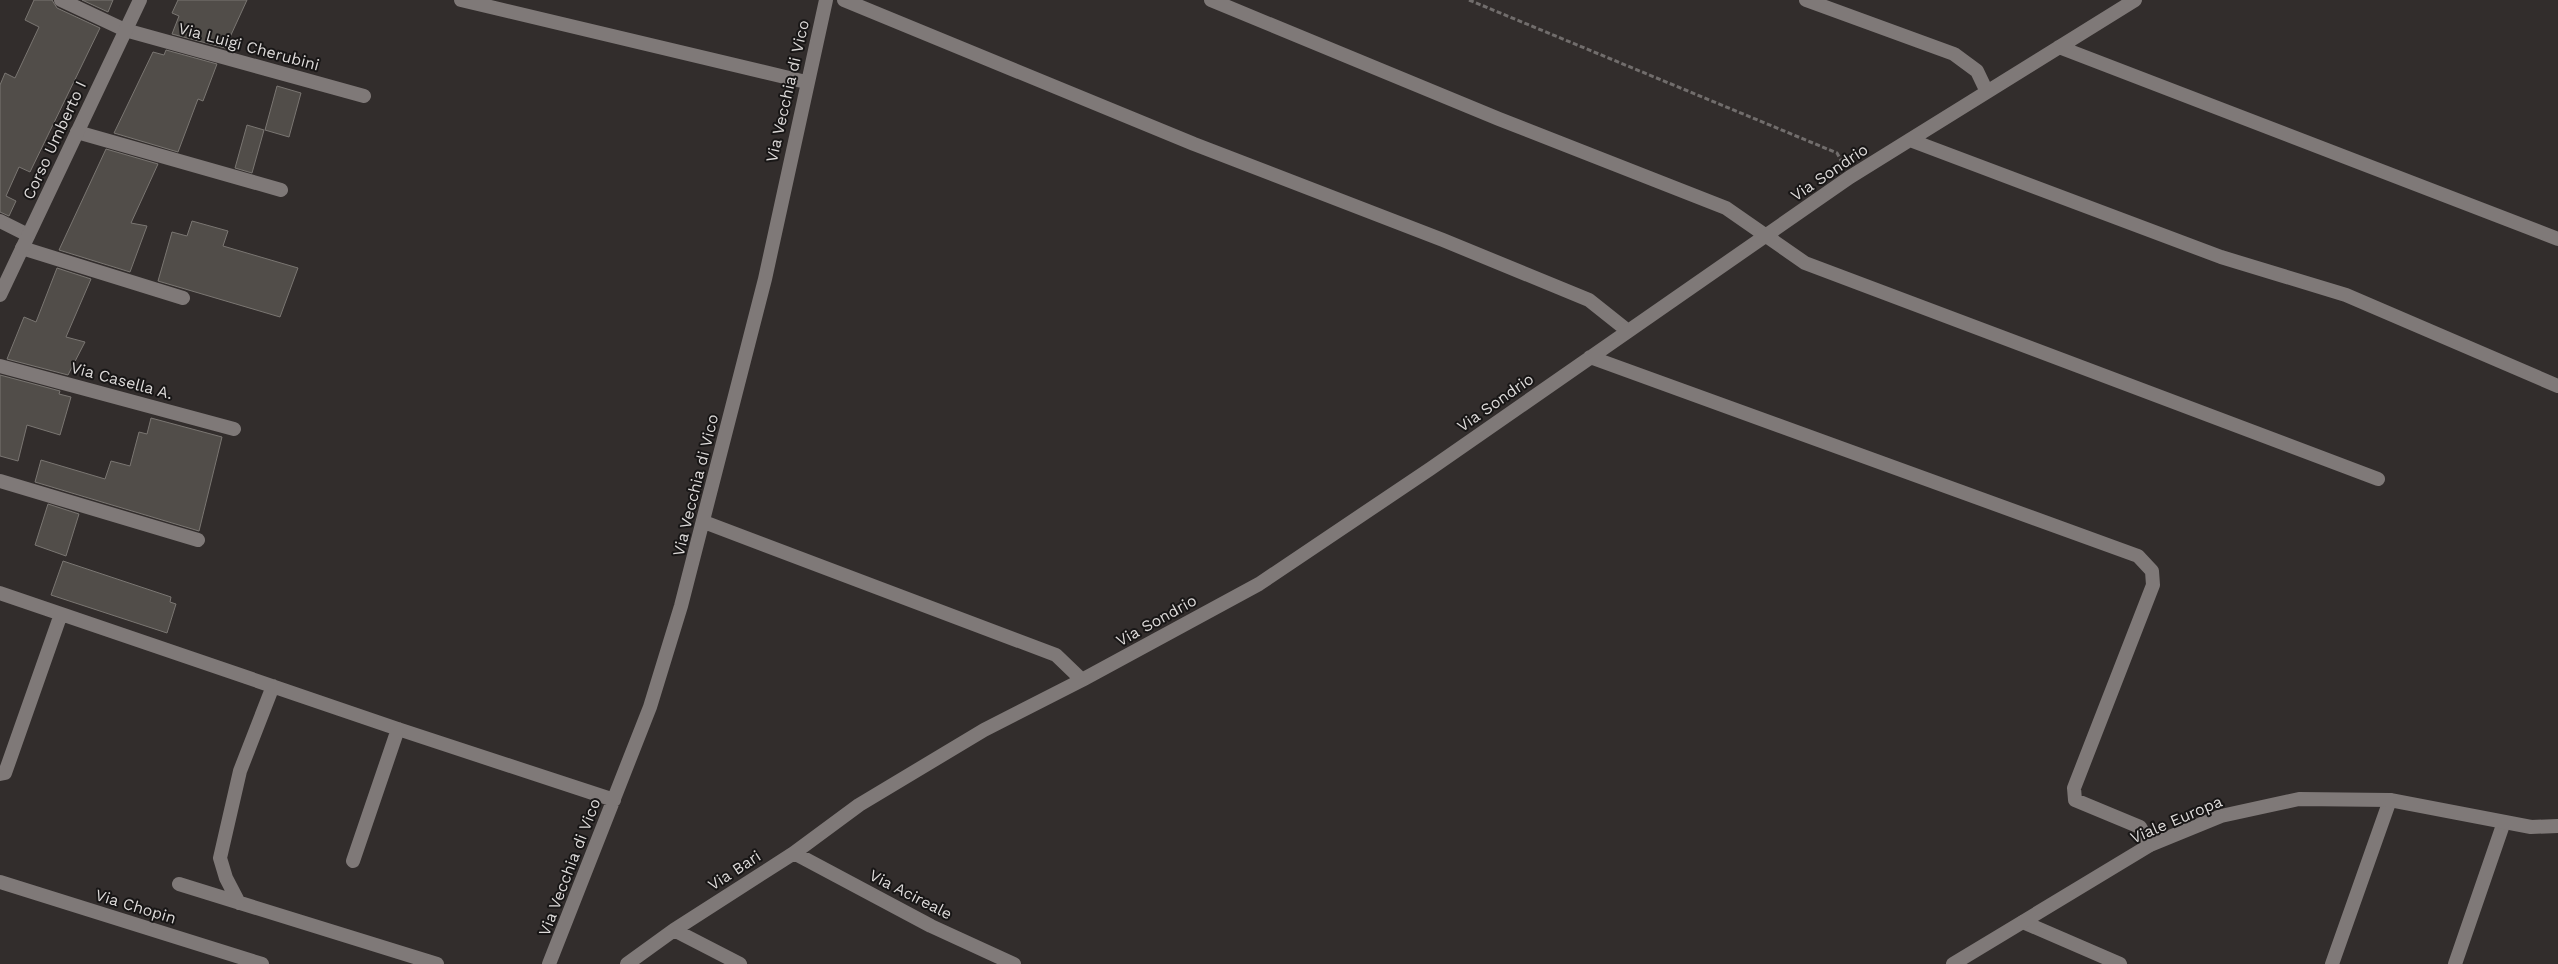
<svg xmlns="http://www.w3.org/2000/svg" width="2558" height="964" viewBox="0 0 2558 964" font-family="'Work Sans',sans-serif">
	<style>
		.building { fill: #514d49; stroke: #7a7672 }
		.lines { fill: none; stroke-linecap: round; stroke-linejoin: round }
		.path { stroke: #716d6c; stroke-width: 3; stroke-dasharray: 5 2.5; stroke-linecap: butt }
		.minor { stroke: #7f7978; stroke-width: 14 }
		.tertiary { stroke: #7f7978; stroke-width: 14 }
		.labels { text-anchor: middle; stroke-width: 4; stroke-linejoin: round; paint-order: stroke }
		.street-label { font-size: 16px; fill: #dddad9; stroke: #181616 }
	</style>
	<rect width="100%" height="100%" fill="#322d2c"/>
	<!-- building -->
	<path class="building" d="M 34,0 L 52,0 L 57,8 L 100,28 L 30,172 L 19,167 L 6,196 L 16,201 L 9,216 L 0,212 L 0,85 L 5,73 L 15,78 L 39,27 L 25,20 Z
		M 82,0 L 113,0 L 108,12 Z
		M 178,0 L 247,0 L 225,48 L 172,34 L 179,16 L 172,13 Z
		M 166,50 L 217,64 L 203,101 L 198,99 L 178,152 L 114,133 L 153,52 L 164,55 Z
		M 277,86 L 301,93 L 289,137 L 265,130 Z
		M 247,125 L 264,130 L 252,173 L 235,168 Z
		M 106,149 L 158,164 L 131,223 L 147,226 L 130,272 L 59,250 Z
		M 192,221 L 228,231 L 223,246 L 298,268 L 280,317 L 158,281 L 172,232 L 187,236 Z
		M 57,268 L 91,279 L 66,337 L 85,342 L 68,375 L 7,359 L 24,317 L 36,322 Z
		M 0,375 L 60,391 L 59,394 L 71,397 L 60,435 L 27,425 L 18,461 L 0,456 Z
		M 151,418 L 222,437 L 199,531 L 35,482 L 41,460 L 105,479 L 111,461 L 130,466 L 139,432 L 147,434 Z
		M 48,504 L 79,514 L 66,556 L 35,545 Z
		M 63,561 L 171,597 L 170,602 L 176,604 L 167,633 L 51,595 Z"/>
	<g class="lines">
		<!-- path -->
		<path class="path" d="M 1469,0 L 1837,153 L 1843,164"/>
		<!-- minor -->
		<path class="minor" d="M 61,0 L 125,30 L 364,96
			M 461,0 L 806,82
			M 844,0 L 1194,144 L 1443,240 L 1589,300 L 1628,331
			M 1211,0 L 1499,119 L 1726,208 L 1805,263 L 2378,479
			M 1806,0 L 1954,54 L 1977,71 L 1987,92
			M 2059,47 L 2558,239
			M 77,132 L 281,190
			M 1910,140 L 2221,257 L 2346,295 L 2558,386
			M 0,221 L 28,235
			M 22,248 L 183,298
			M 1590,357 L 2138,556 L 2152,571 L 2153,585 L 2074,788 L 2075,800 L 2140,827 L 2150,845
			M 0,366 L 234,429
			M 0,481 L 198,540
			M 704,522 L 1056,655 L 1082,680
			M 0,593 L 398,729 L 614,800
			M 0,774 L 5,773 L 61,614
			M 794,853 L 931,926 L 1014,964
			M 353,861 L 398,729
			M 0,882 L 262,964
			M 179,884 L 437,964
			M 239,903 L 226,878 L 220,858 L 240,771 L 273,686
			M 2023,922 L 2120,964
			M 674,930 L 740,964
			M 549,964 L 650,707 L 681,606 L 765,279 L 826,0
			M 627,964 L 674,930 L 794,853 L 859,805 L 984,730 L 1082,680 L 1259,584 L 1430,469 L 1850,177 L 2135,0
			M 2332,964 L 2390,800
			M 2455,964 L 2504,822"/>
		<!-- tertiary -->
		<path class="tertiary" d="M 0,295 L 140,0
			M 1953,964 L 2150,845 L 2221,816 L 2299,799 L 2390,800 L 2531,827 L 2558,826"/>
	</g>
	<g class="labels">
		<!-- street labels -->
		<g class="street-label">
			<text transform="translate(249 46) rotate(15)" y="6">Via Luigi Cherubini</text>
			<text transform="translate(787 91) rotate(-77)" y="6">Via Vecchia di Vico</text>
			<text transform="translate(54 140) rotate(-65)" y="6">Corso Umberto I</text>
			<text transform="translate(1829 172) rotate(-34)" y="6">Via Sondrio</text>
			<text transform="translate(122 380) rotate(15)" y="6">Via Casella A.</text>
			<text transform="translate(1495 402) rotate(-35)" y="6">Via Sondrio</text>
			<text transform="translate(695 485) rotate(-76)" y="6">Via Vecchia di Vico</text>
			<text transform="translate(1156 620) rotate(-29)" y="6">Via Sondrio</text>
			<text transform="translate(2176 819) rotate(-23)" y="6">Viale Europa</text>
			<text transform="translate(569 867) rotate(-69)" y="6">Via Vecchia di Vico</text>
			<text transform="translate(734 870) rotate(-33)" y="6">Via Bari</text>
			<text transform="translate(911 894) rotate(27)" y="6">Via Acireale</text>
			<text transform="translate(136 906) rotate(17)" y="6">Via Chopin</text>
		</g>
	</g>
</svg>
